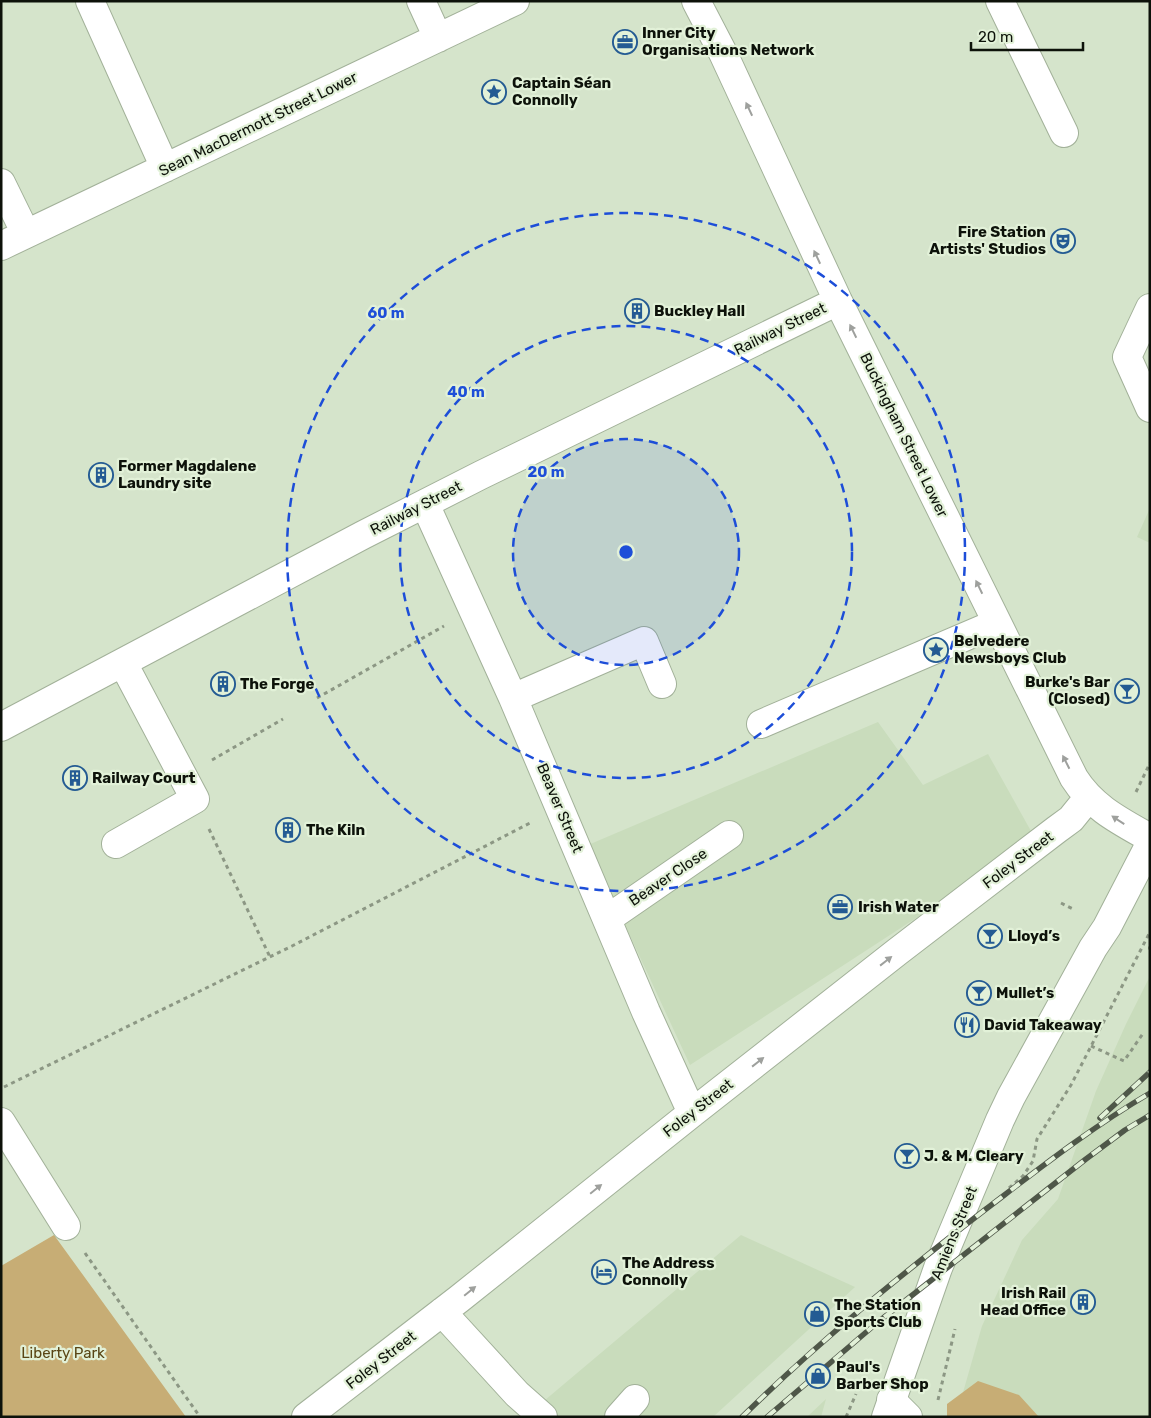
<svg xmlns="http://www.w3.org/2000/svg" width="1151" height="1418" viewBox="0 0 1151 1418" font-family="Rubik,sans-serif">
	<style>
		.built { fill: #c9dcbc }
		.green { fill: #c7ad75 }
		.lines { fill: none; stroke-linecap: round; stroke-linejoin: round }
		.minor-casing { stroke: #a2b199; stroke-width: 30 }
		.major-casing { stroke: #a2b199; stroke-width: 30 }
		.path { stroke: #8c9784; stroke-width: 3; stroke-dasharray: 4 4; stroke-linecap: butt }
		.minor { stroke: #fff; stroke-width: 28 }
		.major { stroke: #fff; stroke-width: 28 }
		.rail-casing { stroke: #4f5749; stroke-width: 5.5 }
		.rail { stroke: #e2f1d8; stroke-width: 4; stroke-dasharray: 11; stroke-linecap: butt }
		.oneway { fill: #9ea09d }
		.ring { fill: none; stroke: #1d4ed8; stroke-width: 2.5; stroke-dasharray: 9 6 }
		.labels { text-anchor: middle; stroke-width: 4.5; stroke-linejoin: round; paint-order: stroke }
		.poi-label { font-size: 15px; font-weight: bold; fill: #0d120a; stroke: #e2f1d8; text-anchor: start }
		.street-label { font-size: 15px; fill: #0d120a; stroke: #e2f1d8 }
		.park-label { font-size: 15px; fill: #594514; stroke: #e2f1d8 }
		.centre { fill: #1d4ed8; stroke: #e2f1d8; stroke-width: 2.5 }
		.ring-label { font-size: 15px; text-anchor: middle; font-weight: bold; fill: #1d4ed8; stroke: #e2f1d8; stroke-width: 4.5; stroke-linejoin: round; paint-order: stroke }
	</style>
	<rect width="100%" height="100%" fill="#d5e4cb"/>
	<!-- built -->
	<path class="built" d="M 1150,508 L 1150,543 L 1137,537 Z
		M 878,722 L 923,785 L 988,754 L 1036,840 L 690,1065 L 588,845 Z
		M 1150,976 L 1150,1417 L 966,1417 L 958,1410 L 982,1326 L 1022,1240 L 1058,1199 L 1096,1091 L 1126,1024 Z
		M 741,1235 L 855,1287 L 713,1417 L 538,1417 L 532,1411 Z
		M 826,1399 L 821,1417 L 807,1417 Z"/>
	<!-- green -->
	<path class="green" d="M 54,1235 L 186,1417 L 1,1417 L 1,1266 Z
		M 978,1381 L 1019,1395 L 1039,1417 L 947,1417 L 947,1404 Z"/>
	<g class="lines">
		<defs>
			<path id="minor" d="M 90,1 L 165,168
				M 421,1 L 438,38
				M 696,1 L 723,53 L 838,301 L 1074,778 C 1093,808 1120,821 1150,838
				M 1000,1 L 1064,133
				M 1,183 L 26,234
				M 1,246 L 515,1
				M 1150,308 L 1127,357 L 1150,408
				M 425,504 L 513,698 L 646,1012 L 692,1113
				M 513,698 L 644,641 L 662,684
				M 761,724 L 997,623
				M 1,727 L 363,535 L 481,475 L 838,301
				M 116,844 L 195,799 L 123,663
				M 607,919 L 729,835
				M 1,1122 L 66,1226
				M 442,1312 L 517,1394 L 543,1417
				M 891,1400 L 908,1417
				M 306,1417 L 459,1299 L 692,1113 L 897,952 L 1056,830 L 1071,819 L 1088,798
				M 619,1417 L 635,1399"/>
			<path id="major" d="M 886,1417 L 938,1268 L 1000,1120 L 1011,1097 L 1093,948 L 1107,927 L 1150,844"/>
		</defs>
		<!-- minor casing -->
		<use href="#minor" class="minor-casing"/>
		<!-- major casing -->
		<use href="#major" class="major-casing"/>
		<!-- path -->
		<path class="path" d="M 317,698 L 444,626
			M 212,760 L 283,719
			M 1136,792 L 1150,763
			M 209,829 L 270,957
			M 1061,903 L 1075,910
			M 1148,948 L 1150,948
			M 1091,1046 L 1124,1061 L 1144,1032
			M 4,1087 L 292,946 L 530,823
			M 1009,1188 L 1023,1176 L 1033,1161 L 1037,1139 L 1071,1085 L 1150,932
			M 85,1253 L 200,1417
			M 938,1400 L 955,1329
			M 846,1417 L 856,1394"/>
		<!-- minor -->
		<use href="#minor" class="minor"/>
		<!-- major -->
		<use href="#major" class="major"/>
		<defs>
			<path id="rail" d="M 1100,1118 L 1150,1072
				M 742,1417 C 818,1342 902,1274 986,1209 C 1040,1168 1092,1127 1150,1093
				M 767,1417 L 878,1322 L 1086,1159 L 1125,1130 L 1150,1115"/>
		</defs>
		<!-- rail casing -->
		<use href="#rail" class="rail-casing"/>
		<!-- rail -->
		<use href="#rail" class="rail"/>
	</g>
	<!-- one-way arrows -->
	<defs><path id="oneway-solid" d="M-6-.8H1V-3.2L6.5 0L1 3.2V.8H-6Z" transform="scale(1.25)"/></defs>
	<g class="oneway">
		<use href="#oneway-solid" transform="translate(749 109) rotate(-115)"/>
		<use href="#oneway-solid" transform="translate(817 257) rotate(-115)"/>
		<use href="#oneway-solid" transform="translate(853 331) rotate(-116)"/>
		<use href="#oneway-solid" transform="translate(979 587) rotate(-116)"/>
		<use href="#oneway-solid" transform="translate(1066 762) rotate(-117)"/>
		<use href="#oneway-solid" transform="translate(1118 820) rotate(-147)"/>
		<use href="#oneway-solid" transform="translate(886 961) rotate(-38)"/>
		<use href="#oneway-solid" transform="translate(758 1062) rotate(-38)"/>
		<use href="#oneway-solid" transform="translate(596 1189) rotate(-39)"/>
		<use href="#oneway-solid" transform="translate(470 1291) rotate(-39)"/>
	</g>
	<!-- distance rings -->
	<circle cx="626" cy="552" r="113" fill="#1d4ed8" fill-opacity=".12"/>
	<g class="ring">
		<circle cx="626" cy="552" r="113"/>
		<circle cx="626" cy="552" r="226"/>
		<circle cx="626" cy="552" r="339"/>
	</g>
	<!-- icons -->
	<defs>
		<symbol id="office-ring" viewBox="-11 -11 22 22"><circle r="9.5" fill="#e2f1d8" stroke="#245b93" stroke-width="1.5"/><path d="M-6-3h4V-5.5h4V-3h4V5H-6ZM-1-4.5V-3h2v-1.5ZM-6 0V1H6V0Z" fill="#245b93"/></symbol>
		<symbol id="sight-ring" viewBox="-11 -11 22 22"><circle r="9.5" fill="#e2f1d8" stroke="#245b93" stroke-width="1.5"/><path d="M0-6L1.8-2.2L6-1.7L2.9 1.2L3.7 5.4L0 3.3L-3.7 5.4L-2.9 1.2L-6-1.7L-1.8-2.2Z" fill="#245b93"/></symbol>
		<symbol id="theatre-ring" viewBox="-11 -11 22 22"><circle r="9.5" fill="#e2f1d8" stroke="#245b93" stroke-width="1.5"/><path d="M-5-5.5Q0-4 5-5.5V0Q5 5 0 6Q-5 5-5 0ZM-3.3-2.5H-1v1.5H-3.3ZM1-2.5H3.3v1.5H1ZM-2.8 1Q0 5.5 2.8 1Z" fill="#245b93"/></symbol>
		<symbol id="building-ring" viewBox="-11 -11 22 22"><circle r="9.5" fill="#e2f1d8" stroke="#245b93" stroke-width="1.5"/><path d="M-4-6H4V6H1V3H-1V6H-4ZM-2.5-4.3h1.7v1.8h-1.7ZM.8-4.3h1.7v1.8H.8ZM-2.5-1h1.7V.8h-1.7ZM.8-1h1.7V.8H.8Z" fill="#245b93"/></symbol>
		<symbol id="bar-ring" viewBox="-11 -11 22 22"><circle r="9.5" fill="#e2f1d8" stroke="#245b93" stroke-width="1.5"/><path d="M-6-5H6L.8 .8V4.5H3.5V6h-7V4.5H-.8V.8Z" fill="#245b93"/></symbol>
		<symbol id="restaurant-ring" viewBox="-11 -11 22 22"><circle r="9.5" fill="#e2f1d8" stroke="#245b93" stroke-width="1.5"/><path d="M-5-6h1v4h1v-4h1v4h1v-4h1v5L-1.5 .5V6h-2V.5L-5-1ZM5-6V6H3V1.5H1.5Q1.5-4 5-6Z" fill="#245b93"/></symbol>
		<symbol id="hotel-ring" viewBox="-11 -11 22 22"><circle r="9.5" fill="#e2f1d8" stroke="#245b93" stroke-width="1.5"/><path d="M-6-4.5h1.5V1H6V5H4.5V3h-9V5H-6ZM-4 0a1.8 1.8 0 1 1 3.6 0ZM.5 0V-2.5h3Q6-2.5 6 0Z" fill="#245b93"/></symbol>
		<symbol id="shop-ring" viewBox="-11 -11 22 22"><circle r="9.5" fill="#e2f1d8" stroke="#245b93" stroke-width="1.5"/><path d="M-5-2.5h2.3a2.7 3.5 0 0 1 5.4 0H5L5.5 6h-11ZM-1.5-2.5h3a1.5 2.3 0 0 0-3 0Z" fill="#245b93"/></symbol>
	</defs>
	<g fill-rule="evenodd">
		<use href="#office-ring" x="611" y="28" width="28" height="28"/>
		<use href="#sight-ring" x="480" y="78" width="28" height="28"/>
		<use href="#theatre-ring" x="1049" y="227" width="28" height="28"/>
		<use href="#building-ring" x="623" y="297" width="28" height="28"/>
		<use href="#building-ring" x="87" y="461" width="28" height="28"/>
		<use href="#sight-ring" x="922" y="636" width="28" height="28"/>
		<use href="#building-ring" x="209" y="670" width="28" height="28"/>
		<use href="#bar-ring" x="1113" y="677" width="28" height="28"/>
		<use href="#building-ring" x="61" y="764" width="28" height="28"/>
		<use href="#building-ring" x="274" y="816" width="28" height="28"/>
		<use href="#office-ring" x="826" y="893" width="28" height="28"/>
		<use href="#bar-ring" x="976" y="922" width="28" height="28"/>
		<use href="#bar-ring" x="965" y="979" width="28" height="28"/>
		<use href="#restaurant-ring" x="953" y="1011" width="28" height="28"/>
		<use href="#bar-ring" x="893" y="1142" width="28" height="28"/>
		<use href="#hotel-ring" x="590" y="1258" width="28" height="28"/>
		<use href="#building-ring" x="1069" y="1288" width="28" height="28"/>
		<use href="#shop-ring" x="803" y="1300" width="28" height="28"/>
		<use href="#shop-ring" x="804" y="1362" width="28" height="28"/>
	</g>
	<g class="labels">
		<!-- poi labels -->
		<g class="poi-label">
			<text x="642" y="38">Inner City<tspan x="642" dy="17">Organisations Network</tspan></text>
			<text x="512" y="88">Captain Séan<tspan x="512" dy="17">Connolly</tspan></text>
			<text x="1046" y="237" text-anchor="end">Fire Station<tspan x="1046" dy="17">Artists' Studios</tspan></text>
			<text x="654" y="316">Buckley Hall</text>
			<text x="118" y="471">Former Magdalene<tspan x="118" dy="17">Laundry site</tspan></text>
			<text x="954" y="646">Belvedere<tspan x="954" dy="17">Newsboys Club</tspan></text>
			<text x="1110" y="687" text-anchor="end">Burke's Bar<tspan x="1110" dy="17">(Closed)</tspan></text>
			<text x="240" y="689">The Forge</text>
			<text x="92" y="783">Railway Court</text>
			<text x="306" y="835">The Kiln</text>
			<text x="858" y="912">Irish Water</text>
			<text x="1008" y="941">Lloyd’s</text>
			<text x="996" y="998">Mullet’s</text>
			<text x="984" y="1030">David Takeaway</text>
			<text x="924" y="1161">J. &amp; M. Cleary</text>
			<text x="622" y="1268">The Address<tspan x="622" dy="17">Connolly</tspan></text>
			<text x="1066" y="1298" text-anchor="end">Irish Rail<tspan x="1066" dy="17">Head Office</tspan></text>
			<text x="834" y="1310">The Station<tspan x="834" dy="17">Sports Club</tspan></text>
			<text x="836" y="1372">Paul's<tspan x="836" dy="17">Barber Shop</tspan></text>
		</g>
		<!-- street labels -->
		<g class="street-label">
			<text transform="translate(258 124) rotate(-26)" y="5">Sean MacDermott Street Lower</text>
			<text transform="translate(780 329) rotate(-26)" y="5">Railway Street</text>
			<text transform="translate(904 435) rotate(64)" y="5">Buckingham Street Lower</text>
			<text transform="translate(416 508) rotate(-27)" y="5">Railway Street</text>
			<text transform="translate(560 808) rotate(67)" y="5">Beaver Street</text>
			<text transform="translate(1018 860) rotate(-37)" y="5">Foley Street</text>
			<text transform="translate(668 877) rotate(-34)" y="5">Beaver Close</text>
			<text transform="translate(698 1108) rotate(-38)" y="5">Foley Street</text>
			<text transform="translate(954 1233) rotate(-68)" y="5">Amiens Street</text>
			<text transform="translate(381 1360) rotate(-38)" y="5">Foley Street</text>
		</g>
		<!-- park labels -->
		<g class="park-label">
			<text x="63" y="1358">Liberty Park</text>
		</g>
	</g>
	<circle cx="626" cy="552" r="8" class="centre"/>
	<g class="ring-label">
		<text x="386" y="318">60 m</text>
		<text x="466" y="397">40 m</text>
		<text x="546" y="477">20 m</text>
	</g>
	<!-- border -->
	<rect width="1151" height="1418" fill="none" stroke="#0d120a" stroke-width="5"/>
	<!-- scale -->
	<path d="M971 42v8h112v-8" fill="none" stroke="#0d120a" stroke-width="2.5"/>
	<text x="978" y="42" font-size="15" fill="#0d120a" stroke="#e2f1d8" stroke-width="4" paint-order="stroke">20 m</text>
</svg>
